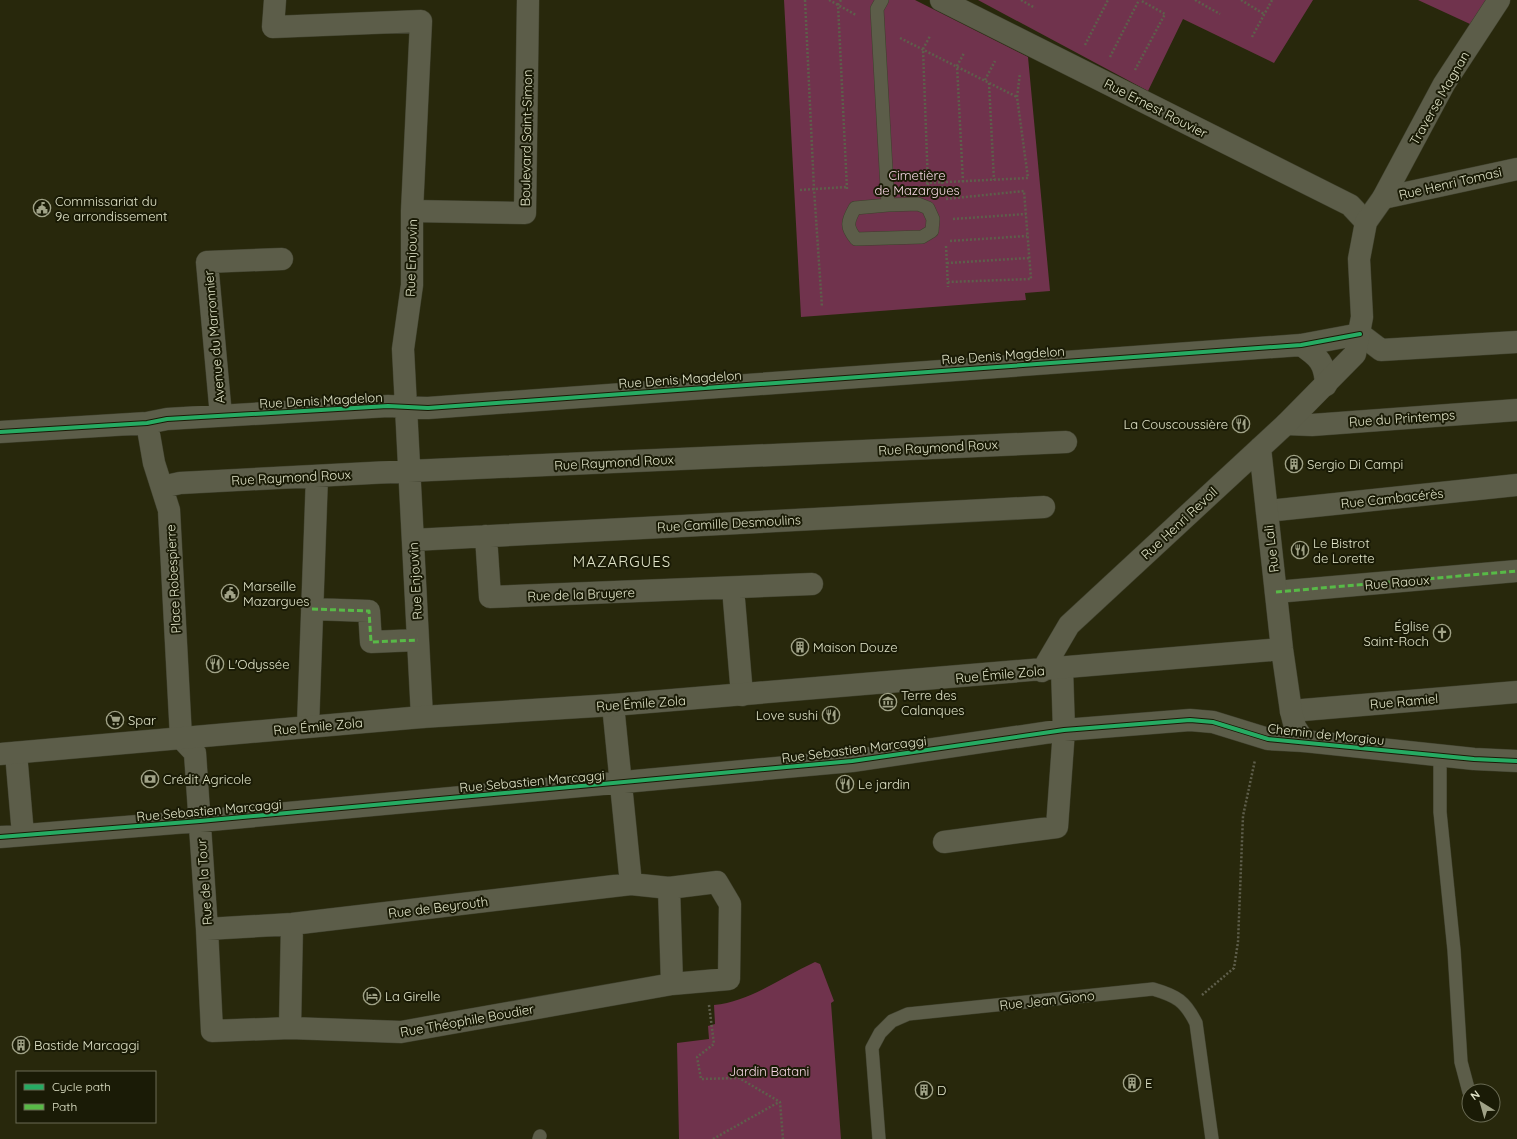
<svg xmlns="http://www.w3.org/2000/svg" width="1517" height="1139" viewBox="0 0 1517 1139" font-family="Quicksand,sans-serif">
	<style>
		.green { fill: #70334d }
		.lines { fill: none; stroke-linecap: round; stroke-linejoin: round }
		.lane-casing { stroke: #3f402d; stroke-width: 14 }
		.street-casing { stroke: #3f402d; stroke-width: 23 }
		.secondary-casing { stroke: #3f402d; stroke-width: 23 }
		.path { stroke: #5e5e4b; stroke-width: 2.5; stroke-dasharray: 2 2; stroke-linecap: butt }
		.lane { stroke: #5c5d49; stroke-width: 13 }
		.street { stroke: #5c5d49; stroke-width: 22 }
		.secondary { stroke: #5c5d49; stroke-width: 22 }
		.quiet { stroke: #58b947; stroke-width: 3; stroke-dasharray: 6 3; stroke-linecap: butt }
		.cycleway-casing { stroke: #1a1b06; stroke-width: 6 }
		.cycleway { stroke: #26ab63; stroke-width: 4 }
		.labels { text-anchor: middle; stroke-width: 4; stroke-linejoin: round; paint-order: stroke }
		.street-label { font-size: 13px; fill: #e1e4c9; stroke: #1a1b06 }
		.park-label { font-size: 13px; fill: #f6d7e4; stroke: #1a1b06 }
		.poi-label { font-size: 13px; fill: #e1e4c9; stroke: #1a1b06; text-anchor: start }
		.quarter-label { font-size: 15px; letter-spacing: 1px; fill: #e1e4c9; stroke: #1a1b06 }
	</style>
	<rect width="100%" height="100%" fill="#28280c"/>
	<!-- green -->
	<path class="green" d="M 784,0 L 915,0 L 1028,57 L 1050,291 L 1025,293 L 1026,300 L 801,317 Z
		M 978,0 L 1313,0 L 1274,63 L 1183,19 L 1148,91 Z
		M 1418,0 L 1490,0 L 1470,24 Z
		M 815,962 L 820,964 L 834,1001 L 831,1003 L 841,1139 L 679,1139 L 677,1043 L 709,1039 L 708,1026 L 715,1024 L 714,1005 C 750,1002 782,977 815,962 Z"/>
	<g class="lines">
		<defs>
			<path id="lane" d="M 882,0 L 877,9 L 888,205
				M 918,204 L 928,208 L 933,219 L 932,231 L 922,237 L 856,239 C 846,227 847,222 855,208 L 888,205 Z
				M 1440,756 L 1440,812 L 1454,950 L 1461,1062 L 1469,1092
				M 539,1139 L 540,1136
				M 879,1139 L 872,1048 L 880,1033 L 892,1021 L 908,1014 L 1153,989 C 1177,996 1185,1001 1196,1023 L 1212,1139"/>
			<path id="street" d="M 275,0 L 273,27 L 421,21 L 412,211 L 412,285 L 403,349 L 422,717
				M 941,0 L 1350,205 L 1366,222
				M 1383,198 L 1517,169
				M 412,211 L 525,213 L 528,0
				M 1301,345 C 1319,357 1325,363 1326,385
				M 221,416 L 207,262 L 282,259
				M 147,423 L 154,463 L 169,510 L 181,738 L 195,753 L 207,929 L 212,1031 L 290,1028 L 401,1032 L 672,984
				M 1286,424 L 1312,425 L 1517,410
				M 0,432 L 147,423 L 167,419 L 388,406 L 428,408 L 1301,345 L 1360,334 L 1381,350 L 1517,342
				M 162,487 L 180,483 L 409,471 L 1066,442
				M 1267,511 L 1517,485
				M 486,536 L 490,597 L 812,584
				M 413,540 L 1044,507
				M 733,588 L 742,695
				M 1276,592 L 1517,571
				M 312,609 L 369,611 L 371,642 L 418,640
				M 613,705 L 631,884
				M 1291,711 L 1517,692
				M 308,726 L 317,476
				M 16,753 L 23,835
				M 0,837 L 200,821 L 852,761 L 1064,730 L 1190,720 L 1213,722 L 1268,739 L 1304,741
				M 944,842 L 1057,827 L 1064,730 L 1062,669
				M 207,929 L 292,924 L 631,884 L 669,888 L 717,882 L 730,904 L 729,979 L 672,984 L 669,888
				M 290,1028 L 292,924"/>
			<path id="secondary" d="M 1260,448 L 1282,649 L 1291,711 L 1295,727 L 1304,741 L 1474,759 L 1517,761
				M 1042,671 L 1069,625 L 1286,424 L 1355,354 L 1362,317 L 1359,259 L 1366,222 L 1383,198 L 1444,84 L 1499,0
				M 0,754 L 422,717 L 613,705 L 1282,649"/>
		</defs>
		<!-- lane casing -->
		<use href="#lane" class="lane-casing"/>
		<!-- street casing -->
		<use href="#street" class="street-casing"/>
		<!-- secondary casing -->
		<use href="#secondary" class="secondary-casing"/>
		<!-- path -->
		<path class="path" d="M 805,0 L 814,189 L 822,307
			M 829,0 L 856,15
			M 841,0 L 838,5 L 847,189
			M 1021,0 L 1035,8
			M 1195,0 L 1220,14
			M 1241,0 L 1264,14
			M 1252,37 L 1272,0
			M 900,38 L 1017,97
			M 1085,45 L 1108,0
			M 1110,57 L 1139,0
			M 1135,70 L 1165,14 L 1140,0
			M 985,80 L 995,61
			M 989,83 L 994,180
			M 942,182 L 942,193
			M 963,182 L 957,66 L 964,53
			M 926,183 L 1028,178 L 1017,97 L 1020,73
			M 928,185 L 923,49 L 930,36
			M 800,190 L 847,187
			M 946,199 L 1024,191 L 1031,279 L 948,282
			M 953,219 L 1026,214
			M 950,241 L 1027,236
			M 946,246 L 948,287
			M 947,263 L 1029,258
			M 1202,995 L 1234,968 L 1238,942 L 1243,816 L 1255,760
			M 709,1005 L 714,1044 L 697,1057 L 701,1079 L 739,1078 L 780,1102 L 783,1139
			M 713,1139 L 779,1102"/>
		<!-- lane -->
		<use href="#lane" class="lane"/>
		<!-- street -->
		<use href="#street" class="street"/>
		<!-- secondary -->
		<use href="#secondary" class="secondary"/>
		<!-- quiet -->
		<path class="quiet" d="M 1276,592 L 1517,571
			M 312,609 L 369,611 L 371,642 L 418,640"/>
		<defs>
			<path id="cycleway" d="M 0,432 L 147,423 L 167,419 L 388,406 L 428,408 L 1301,345 L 1360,334
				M 0,837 L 200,821 L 852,761 L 1064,730 L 1190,720 L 1213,722 L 1268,739 L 1474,759 L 1517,761"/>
		</defs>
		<!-- cycleway casing -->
		<use href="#cycleway" class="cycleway-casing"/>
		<!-- cycleway -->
		<use href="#cycleway" class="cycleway"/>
	</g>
	<!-- icons -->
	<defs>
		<symbol id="civic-ring" viewBox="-11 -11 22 22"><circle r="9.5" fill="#1a1b06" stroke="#a0a287" stroke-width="1.5"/><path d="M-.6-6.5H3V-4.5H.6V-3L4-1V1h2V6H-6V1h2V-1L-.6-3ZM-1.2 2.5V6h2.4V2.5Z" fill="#a0a287"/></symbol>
		<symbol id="restaurant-ring" viewBox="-11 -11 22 22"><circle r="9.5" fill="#1a1b06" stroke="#a0a287" stroke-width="1.5"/><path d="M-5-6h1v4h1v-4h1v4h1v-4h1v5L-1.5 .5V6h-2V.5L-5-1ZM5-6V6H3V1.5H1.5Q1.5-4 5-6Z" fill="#a0a287"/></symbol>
		<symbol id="building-ring" viewBox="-11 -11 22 22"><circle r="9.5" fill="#1a1b06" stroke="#a0a287" stroke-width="1.5"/><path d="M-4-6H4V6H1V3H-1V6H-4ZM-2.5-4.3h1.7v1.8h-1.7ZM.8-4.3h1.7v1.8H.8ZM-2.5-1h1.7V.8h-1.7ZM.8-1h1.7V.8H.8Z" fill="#a0a287"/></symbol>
		<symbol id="church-ring" viewBox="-11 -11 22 22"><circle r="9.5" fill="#1a1b06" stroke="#a0a287" stroke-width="1.5"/><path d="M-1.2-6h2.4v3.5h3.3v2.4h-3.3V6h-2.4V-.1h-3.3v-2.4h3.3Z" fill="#a0a287"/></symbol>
		<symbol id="museum-ring" viewBox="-11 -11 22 22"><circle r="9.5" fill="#1a1b06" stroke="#a0a287" stroke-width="1.5"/><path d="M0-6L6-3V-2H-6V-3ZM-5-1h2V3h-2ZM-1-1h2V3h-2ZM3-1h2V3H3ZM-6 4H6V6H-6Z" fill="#a0a287"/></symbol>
		<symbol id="supermarket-ring" viewBox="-11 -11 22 22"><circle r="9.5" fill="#1a1b06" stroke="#a0a287" stroke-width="1.5"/><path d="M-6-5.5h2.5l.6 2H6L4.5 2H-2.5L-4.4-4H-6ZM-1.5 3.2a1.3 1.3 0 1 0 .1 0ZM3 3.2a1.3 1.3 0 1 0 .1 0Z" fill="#a0a287"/></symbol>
		<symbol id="bank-ring" viewBox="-11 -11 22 22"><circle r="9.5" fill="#1a1b06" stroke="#a0a287" stroke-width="1.5"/><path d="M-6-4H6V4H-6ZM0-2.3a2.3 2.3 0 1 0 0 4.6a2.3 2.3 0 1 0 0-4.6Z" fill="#a0a287"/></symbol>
		<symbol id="hotel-ring" viewBox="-11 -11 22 22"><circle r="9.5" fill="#1a1b06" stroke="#a0a287" stroke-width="1.5"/><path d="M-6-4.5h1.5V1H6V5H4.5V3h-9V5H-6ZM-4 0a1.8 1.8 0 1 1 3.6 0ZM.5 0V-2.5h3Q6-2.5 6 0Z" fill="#a0a287"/></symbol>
	</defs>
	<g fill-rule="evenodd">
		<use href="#civic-ring" x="32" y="198" width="20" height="20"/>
		<use href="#restaurant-ring" x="1231" y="414" width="20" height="20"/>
		<use href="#building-ring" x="1284" y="454" width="20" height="20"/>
		<use href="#restaurant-ring" x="1290" y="540" width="20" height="20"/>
		<use href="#civic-ring" x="220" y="583" width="20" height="20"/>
		<use href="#church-ring" x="1432" y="623" width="20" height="20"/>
		<use href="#building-ring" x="790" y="637" width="20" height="20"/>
		<use href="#restaurant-ring" x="205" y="654" width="20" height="20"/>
		<use href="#museum-ring" x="878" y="692" width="20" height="20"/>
		<use href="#restaurant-ring" x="821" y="705" width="20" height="20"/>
		<use href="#supermarket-ring" x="105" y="710" width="20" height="20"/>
		<use href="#bank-ring" x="140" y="769" width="20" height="20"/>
		<use href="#restaurant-ring" x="835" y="774" width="20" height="20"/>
		<use href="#hotel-ring" x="362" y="986" width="20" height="20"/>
		<use href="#building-ring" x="11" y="1035" width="20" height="20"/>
		<use href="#building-ring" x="1122" y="1073" width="20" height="20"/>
		<use href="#building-ring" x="914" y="1080" width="20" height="20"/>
	</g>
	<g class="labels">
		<!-- street labels -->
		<g class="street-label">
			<text transform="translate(1439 98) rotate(-60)" y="5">Traverse Magnan</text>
			<text transform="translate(1156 108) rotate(27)" y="5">Rue Ernest Rouvier</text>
			<text transform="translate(526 138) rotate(-89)" y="5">Boulevard Saint-Simon</text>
			<text transform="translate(1450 183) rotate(-13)" y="5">Rue Henri Tomasi</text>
			<text transform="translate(411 258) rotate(-88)" y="5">Rue Enjouvin</text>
			<text transform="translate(214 337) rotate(-95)" y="5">Avenue du Marronnier</text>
			<text transform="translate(1003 355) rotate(-4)" y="5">Rue Denis Magdelon</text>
			<text transform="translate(680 379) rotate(-4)" y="5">Rue Denis Magdelon</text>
			<text transform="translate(321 400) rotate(-3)" y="5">Rue Denis Magdelon</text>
			<text transform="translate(1402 418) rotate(-4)" y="5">Rue du Printemps</text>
			<text transform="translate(938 447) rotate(-3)" y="5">Rue Raymond Roux</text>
			<text transform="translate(614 462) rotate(-3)" y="5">Rue Raymond Roux</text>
			<text transform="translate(291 477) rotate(-3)" y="5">Rue Raymond Roux</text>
			<text transform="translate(1392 498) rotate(-6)" y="5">Rue Cambacérès</text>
			<text transform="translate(729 523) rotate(-3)" y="5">Rue Camille Desmoulins</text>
			<text transform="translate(1179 523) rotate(-43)" y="5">Rue Henri Revoil</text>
			<text transform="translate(1271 549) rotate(-97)" y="5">Rue Lali</text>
			<text transform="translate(173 579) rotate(-93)" y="5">Place Robespierre</text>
			<text transform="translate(415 581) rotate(-93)" y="5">Rue Enjouvin</text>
			<text transform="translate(1397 582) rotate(-5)" y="5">Rue Raoux</text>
			<text transform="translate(581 594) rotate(-2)" y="5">Rue de la Bruyere</text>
			<text transform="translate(1000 674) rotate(-5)" y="5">Rue Émile Zola</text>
			<text transform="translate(1404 701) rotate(-5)" y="5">Rue Ramiel</text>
			<text transform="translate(641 703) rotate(-4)" y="5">Rue Émile Zola</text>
			<text transform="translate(318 726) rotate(-5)" y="5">Rue Émile Zola</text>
			<text transform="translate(1326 734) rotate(6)" y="5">Chemin de Morgiou</text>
			<text transform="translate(854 749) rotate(-7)" y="5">Rue Sebastien Marcaggi</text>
			<text transform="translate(532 781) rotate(-5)" y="5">Rue Sebastien Marcaggi</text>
			<text transform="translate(209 810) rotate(-5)" y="5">Rue Sebastien Marcaggi</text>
			<text transform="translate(204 882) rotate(-94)" y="5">Rue de la Tour</text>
			<text transform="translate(438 907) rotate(-7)" y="5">Rue de Beyrouth</text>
			<text transform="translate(1047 1000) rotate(-6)" y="5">Rue Jean Giono</text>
			<text transform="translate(467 1020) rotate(-10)" y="5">Rue Théophile Boudier</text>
		</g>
		<!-- park labels -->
		<g class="park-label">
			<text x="917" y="180">Cimetière<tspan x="917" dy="15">de Mazargues</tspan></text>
			<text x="769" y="1076">Jardin Batani</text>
		</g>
		<!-- poi labels -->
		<g class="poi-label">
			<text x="55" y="206">Commissariat du<tspan x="55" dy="15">9e arrondissement</tspan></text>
			<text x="1228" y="429" text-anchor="end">La Couscoussière</text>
			<text x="1307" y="469">Sergio Di Campi</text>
			<text x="1313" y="548">Le Bistrot<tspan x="1313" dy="15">de Lorette</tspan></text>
			<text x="243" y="591">Marseille<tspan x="243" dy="15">Mazargues</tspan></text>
			<text x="1429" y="631" text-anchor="end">Église<tspan x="1429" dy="15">Saint-Roch</tspan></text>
			<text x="813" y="652">Maison Douze</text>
			<text x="228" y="669">L'Odyssée</text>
			<text x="901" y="700">Terre des<tspan x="901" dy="15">Calanques</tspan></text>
			<text x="818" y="720" text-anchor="end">Love sushi</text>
			<text x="128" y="725">Spar</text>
			<text x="163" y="784">Crédit Agricole</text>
			<text x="858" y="789">Le jardin</text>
			<text x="385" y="1001">La Girelle</text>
			<text x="34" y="1050">Bastide Marcaggi</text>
			<text x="1145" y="1088">E</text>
			<text x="937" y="1095">D</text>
		</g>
		<!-- quarter labels -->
		<g class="quarter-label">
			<text x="622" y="567">MAZARGUES</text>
		</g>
	</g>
	<!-- legend -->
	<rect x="16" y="1071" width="140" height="52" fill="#1a1b06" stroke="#6a6b54"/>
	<rect x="24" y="1084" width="20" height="6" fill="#26ab63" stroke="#6a6b54"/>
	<text x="52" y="1091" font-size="12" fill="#e1e4c9">Cycle path</text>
	<rect x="24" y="1104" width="20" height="6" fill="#58b947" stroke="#6a6b54"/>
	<text x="52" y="1111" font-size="12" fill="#e1e4c9">Path</text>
	<!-- north arrow -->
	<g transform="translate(1481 1103) rotate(323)"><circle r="19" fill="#1a1b06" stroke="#6a6b54"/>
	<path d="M0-3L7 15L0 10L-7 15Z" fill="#a0a287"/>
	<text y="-6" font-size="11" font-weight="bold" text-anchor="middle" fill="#e1e4c9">N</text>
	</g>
</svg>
